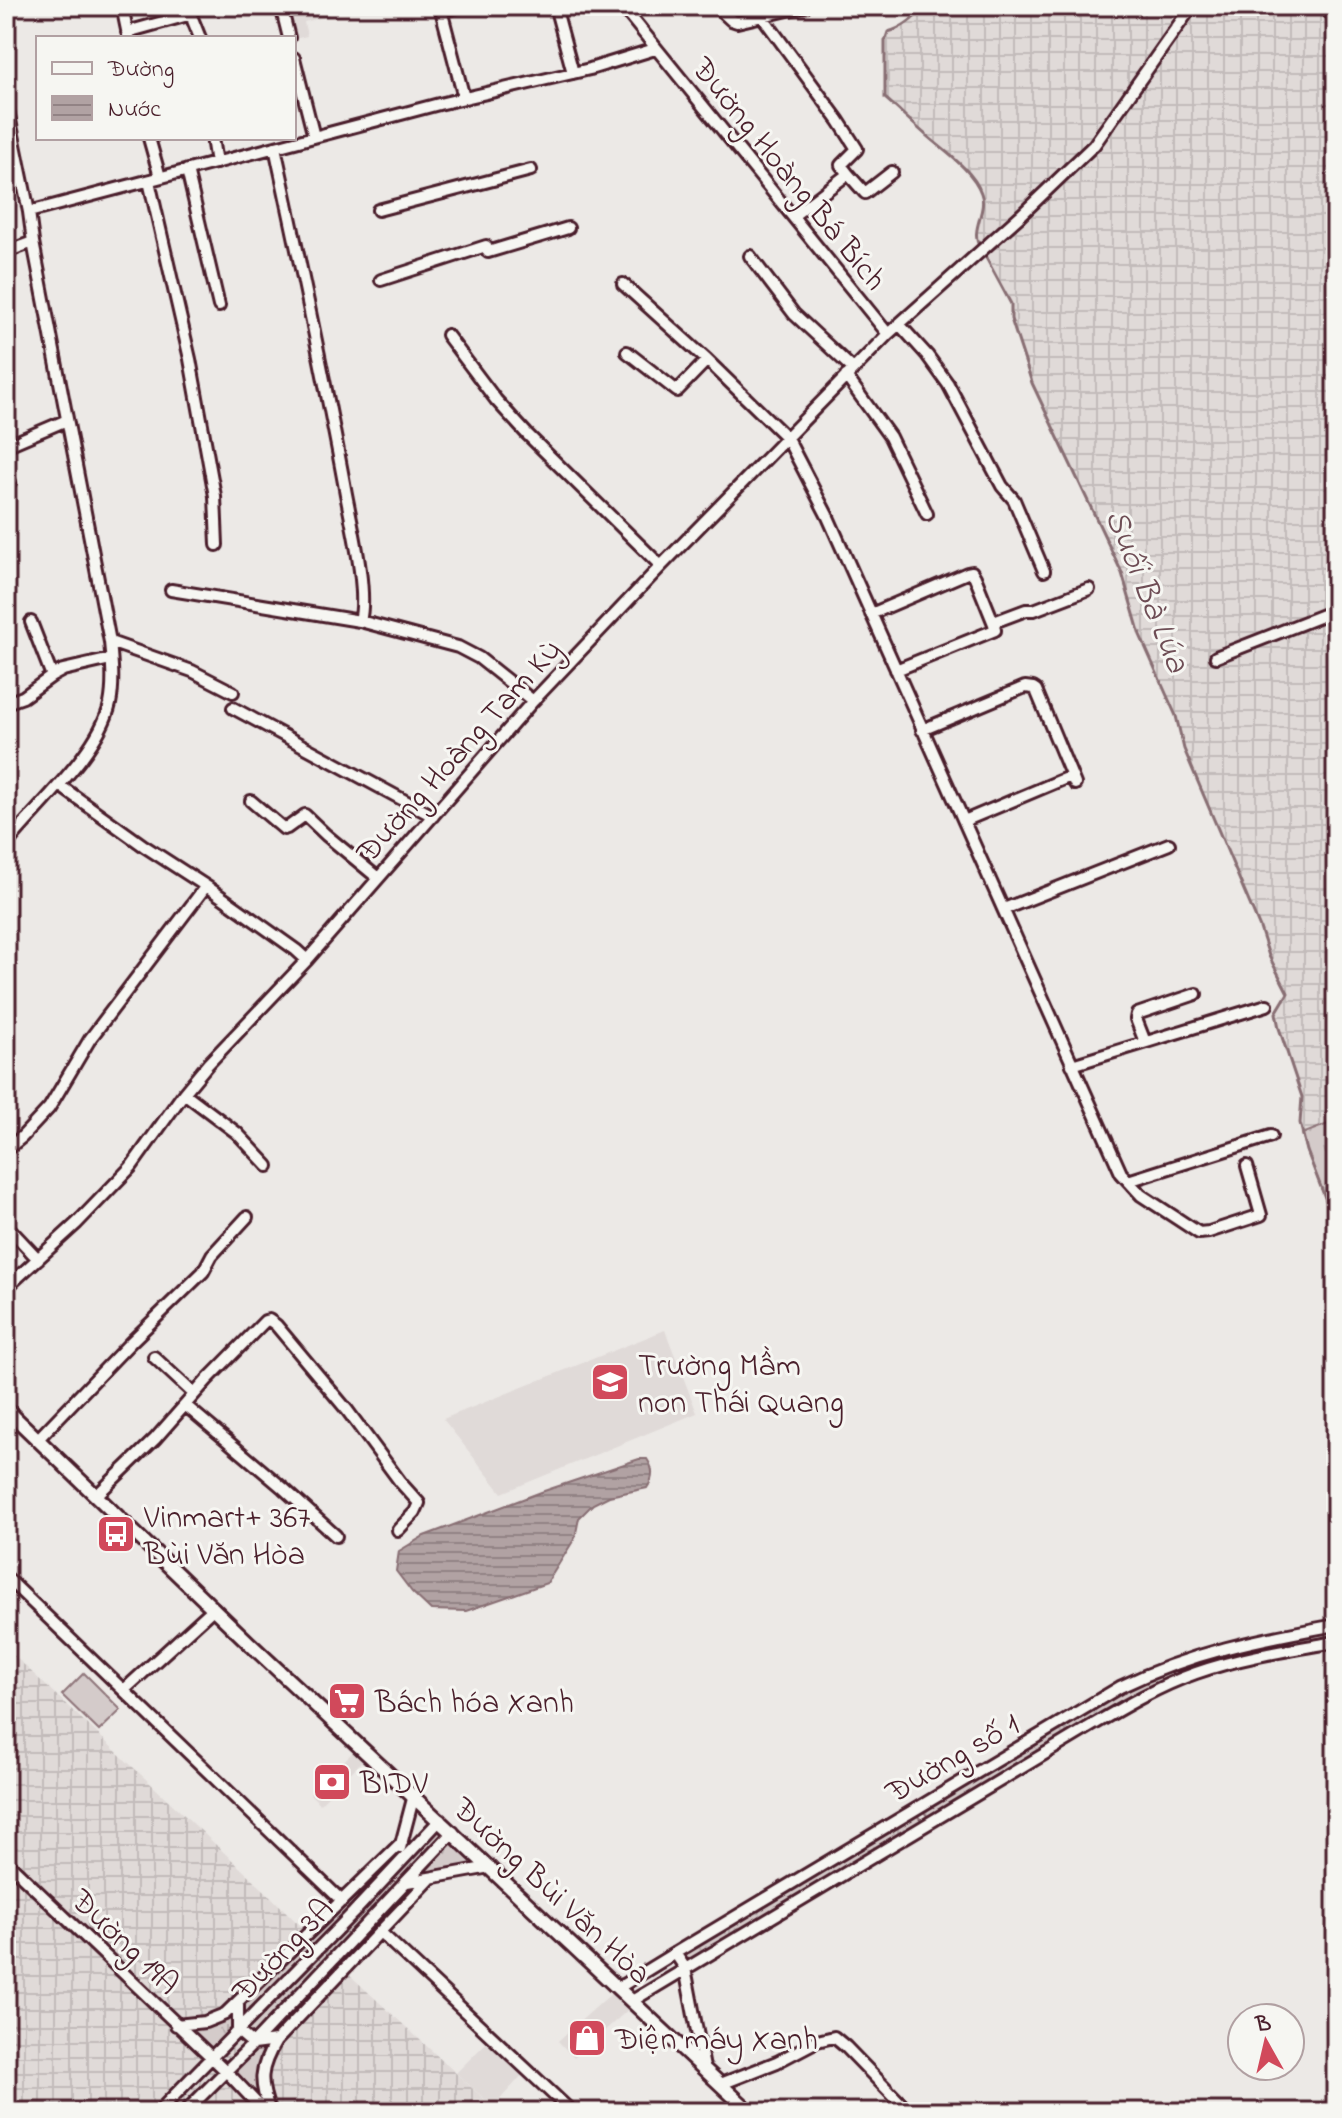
<svg xmlns="http://www.w3.org/2000/svg" width="1342" height="2118" viewBox="0 0 1342 2118" font-family="'Indie Flower',sans-serif">
	<style>
		.built { fill: #e0dad8 }
		.industrial { fill: url(#industrial-grid) }
		.grass { fill: url(#grass-tufts); stroke: #8f757a; stroke-width: 2 }
		.pitch { fill: #d4cbca; stroke: #8f757a; stroke-width: 2 }
		.water { fill: url(#water-rules); stroke: #886e73; stroke-width: 2 }
		.lines { fill: none; stroke-linecap: round; stroke-linejoin: round }
		.stream { stroke: #886e73; stroke-width: 3 }
		.minor-casing { stroke: #4a1f2b; stroke-width: 16 }
		.major-casing { stroke: #4a1f2b; stroke-width: 18 }
		.minor { stroke: #f6f6f2; stroke-width: 10 }
		.major { stroke: #f6f6f2; stroke-width: 12 }
		.labels { text-anchor: middle; stroke-width: 6; stroke-linejoin: round; paint-order: stroke }
		.street-label { font-size: 32px; fill: #4a1f2b; stroke: #f6f6f2 }
		.poi-label { font-size: 32px; fill: #4a1f2b; stroke: #f6f6f2; text-anchor: start }
		.water-label { font-size: 34px; font-style: italic; fill: #6e4d55; stroke: #f6f6f2 }
	</style>
	<defs>
		<pattern id="industrial-grid" width="8" height="8" patternUnits="userSpaceOnUse" patternTransform="scale(2)"><rect width="8" height="8" fill="#e0dad8"/><path d="M0 4h8M4 0v8" fill="none" stroke="#c2bbba"/></pattern>
		<pattern id="grass-tufts" width="24" height="20" patternUnits="userSpaceOnUse" patternTransform="scale(2)"><rect width="24" height="20" fill="#d4cbca"/><path d="M3 7l-1-3M5 7V3M7 7l1-3M15 17l-1-3M17 17v-4M19 17l1-3" fill="none" stroke="#b8aeae"/></pattern>
		<pattern id="water-rules" width="6" height="5" patternUnits="userSpaceOnUse" patternTransform="scale(2)"><rect width="6" height="5" fill="#b1a2a3"/><path d="M0 2.5h6" fill="none" stroke="#928385"/></pattern>
	</defs>
	<rect width="100%" height="100%" fill="#ece9e6"/>
	<filter id="ink" filterUnits="userSpaceOnUse"><feTurbulence type="fractalNoise" baseFrequency=".0125" numOctaves="2"/><feDisplacementMap in="SourceGraphic" scale="16" xChannelSelector="R" yChannelSelector="G"/><feConvolveMatrix kernelMatrix="1 2 1 2 8 2 1 2 1" color-interpolation-filters="sRGB"/></filter>
	<g filter="url(#ink)">
		<!-- built -->
		<path class="built" d="M 285,6 L 327,6 L 329,16 L 304,22 L 307,36 L 294,39 Z
			M 665,1330 L 697,1413 L 502,1493 L 443,1419 Z
			M 356,1749 L 365,1758 L 320,1804 L 310,1794 Z
			M 613,1992 L 630,2008 L 574,2058 L 558,2041 Z
			M 490,2039 L 525,2072 L 493,2107 L 456,2073 Z"/>
		<!-- industrial -->
		<path class="industrial" d="M 924,6 L 1336,6 L 1336,1121 L 1302,1134 L 1300,1123 L 1302,1097 L 1279,1028 L 1276,1013 L 1288,992 L 1269,956 L 1260,928 L 1184,749 L 1176,716 L 1140,635 L 1122,572 L 1032,383 L 1011,319 L 1011,304 L 993,268 L 977,242 L 976,231 L 983,197 L 977,184 L 958,161 L 885,98 L 885,41 L 888,32 L 899,29 L 915,17 Z
			M 6,1648 L 264,1890 L 355,1980 L 498,2112 L 6,2112 Z"/>
		<!-- grass -->
		<path class="grass" d="M 1336,1121 L 1336,1240 L 1331,1229 L 1332,1216 L 1307,1151 L 1302,1134 Z
			M 1336,1629 L 1336,1639 L 1200,1668 L 1197,1659 L 1227,1650 Z
			M 1190,1661 L 1194,1671 L 929,1818 L 921,1809 L 1121,1690 Z
			M 915,1813 L 923,1822 L 686,1964 L 680,1954 Z
			M 440,1828 L 445,1833 L 251,2038 L 245,2032 Z
			M 453,1841 L 478,1864 L 429,1873 L 420,1876 Z
			M 394,1857 L 392,1863 L 241,2020 L 241,2007 Z
			M 418,1883 L 271,2039 L 265,2039 L 413,1884 Z
			M 234,2013 L 235,2026 L 207,2054 L 184,2031 C 201,2028 221,2026 234,2013 Z
			M 267,2046 C 253,2067 257,2079 261,2103 L 230,2075 L 258,2047 Z"/>
		<!-- pitch -->
		<path class="pitch" d="M 84,1673 L 121,1710 L 99,1731 L 62,1695 Z"/>
		<!-- water -->
		<path class="water" d="M 639,1459 L 647,1459 C 654,1469 654,1478 647,1488 L 609,1496 L 593,1504 L 579,1518 L 575,1538 L 547,1583 L 466,1611 L 431,1610 L 412,1592 L 396,1571 L 399,1551 L 424,1536 L 544,1491 Z"/>
		<g class="lines">
			<!-- stream -->
			<path class="stream" d="M 924,6 C 915,18 903,28 888,32 L 885,41 L 885,98 C 899,110 912,123 926,135 C 944,151 973,170 981,193 C 988,211 969,230 980,247
				M 984,254 L 1011,304 L 1011,319 L 1032,383 L 1122,573 L 1140,635 L 1176,716 L 1184,749 L 1260,928 L 1269,956 L 1288,993 L 1276,1013 L 1279,1028 L 1302,1097 L 1300,1123 L 1307,1151 L 1332,1216 L 1331,1229 L 1336,1240"/>
			<defs>
				<path id="minor" d="M 122,6 L 128,35
					M 281,6 L 289,38
					M 440,6 L 464,98
					M 555,6 L 573,73
					M 622,6 L 888,334
					M 716,6 L 731,20 L 737,22 L 805,6
					M 1320,6 L 1336,17
					M 441,11 L 463,6
					M 762,16 L 839,121 L 857,149 L 841,165 L 848,174 L 793,216
					M 127,32 L 188,15 L 192,18 L 200,38
					M 294,58 L 314,137
					M 6,101 L 29,212 L 33,242 L 110,642 C 112,662 114,684 110,704 C 99,752 36,807 6,845
					M 149,138 L 160,177
					M 212,138 L 216,163
					M 275,147 C 300,263 325,378 346,494 C 352,526 368,591 360,621
					M 187,170 L 219,306
					M 848,174 L 865,193 L 892,172
					M 149,181 L 190,359 L 215,496 L 217,545
					M 378,210 L 531,170
					M 29,212 L 439,104 L 590,69 L 655,49
					M 6,252 L 33,242
					M 488,252 L 568,228
					M 750,256 L 794,314 L 853,369
					M 381,280 L 486,246
					M 623,284 L 707,360 L 787,438 L 828,517 L 1121,1173 L 1141,1195 L 1199,1233 L 1209,1232 L 1261,1215 L 1247,1166
					M 899,324 L 927,355 L 948,384 L 1002,486 L 1014,500 L 1044,571
					M 447,335 L 496,400 L 527,434 L 661,566
					M 627,352 L 677,391 L 707,360
					M 846,376 L 890,437 L 927,514
					M 6,446 L 67,420
					M 6,472 L 10,482 L 6,486
					M 171,590 L 360,621 L 458,647 L 479,658 L 533,701
					M 871,614 L 967,573 L 972,572 L 975,577 L 994,624 L 995,630 L 896,670
					M 31,622 L 52,676
					M 994,622 L 1026,610 L 1034,610 L 1089,589
					M 110,642 L 192,671 L 233,692
					M 1216,657 L 1336,610
					M 6,703 L 23,697 L 52,676 L 63,670 L 111,659
					M 233,708 L 433,816
					M 922,730 L 1025,687 L 1033,688 L 1036,690 L 1075,784
					M 59,785 L 144,846 L 209,888 L 296,950 L 307,960
					M 251,801 L 284,829 L 287,828 L 305,815 L 326,835 L 378,878
					M 964,821 L 1071,776
					M 1004,909 L 1169,844
					M 1145,1042 L 1136,1019 L 1137,1014 L 1196,994
					M 1072,1065 L 1267,1005
					M 184,1093 L 237,1133 L 268,1166
					M 6,1150 L 22,1137 L 49,1108 L 90,1039 L 206,886
					M 1128,1181 L 1271,1136
					M 6,1225 L 38,1259
					M 6,1288 L 77,1223 L 131,1167 L 184,1093 L 208,1064 L 307,960 L 533,701 L 661,566 L 888,334 L 1020,216 L 1094,145 L 1192,6
					M 154,1357 L 194,1394
					M 185,1405 L 283,1488 L 336,1536
					M 38,1439 L 131,1342 L 203,1272 L 212,1255 L 247,1217
					M 97,1495 L 155,1439 L 207,1380 L 265,1321 L 269,1320 L 276,1325 L 347,1410 L 401,1483 L 419,1503 L 415,1512 L 398,1530
					M 6,1577 L 342,1901
					M 124,1690 L 214,1608
					M 400,1848 L 414,1795
					M 6,1861 L 226,2071 L 265,2112
					M 407,1882 L 490,1867
					M 380,1932 L 572,2112
					M 675,1953 L 685,1968 L 704,2068
					M 618,1988 L 675,1953 L 1120,1687 C 1192,1652 1259,1639 1336,1625
					M 632,2001 L 1091,1726 C 1125,1706 1159,1686 1196,1673 C 1241,1657 1289,1650 1336,1642
					M 238,2002 L 238,2031 L 253,2044 L 276,2041
					M 176,2025 L 205,2022 L 225,2014 L 402,1842
					M 721,2084 L 777,2062 L 817,2041 L 834,2037 L 846,2047 L 909,2112
					M 158,2112 L 353,1913 L 440,1820
					M 185,2112 L 253,2044 L 453,1832
					M 270,2112 C 259,2082 259,2069 276,2041 L 431,1878"/>
				<path id="major" d="M 6,1409 L 249,1643 L 750,2112"/>
			</defs>
			<!-- minor casing -->
			<use href="#minor" class="minor-casing"/>
			<!-- major casing -->
			<use href="#major" class="major-casing"/>
			<!-- minor -->
			<use href="#minor" class="minor"/>
			<!-- major -->
			<use href="#major" class="major"/>
		</g>
	</g>
	<!-- icons -->
	<defs>
		<symbol id="school-square" viewBox="-11 -11 22 22"><rect x="-9" y="-9" width="18" height="18" rx="4" fill="#d1495b" stroke="#f6f6f2"/><path d="M0-5L7-2L0 1L-7-2ZM-4 1L0 2.5L4 1V4Q0 6-4 4Z" fill="#fff"/></symbol>
		<symbol id="bus-square" viewBox="-11 -11 22 22"><rect x="-9" y="-9" width="18" height="18" rx="4" fill="#d1495b" stroke="#f6f6f2"/><path d="M-5-6H5V4H4V6H2V4H-2V6H-4V4H-5ZM-3.5-4V0h7V-4ZM-3.5 1.2v1.5H-2V1.2ZM2 1.2v1.5H3.5V1.2Z" fill="#fff"/></symbol>
		<symbol id="supermarket-square" viewBox="-11 -11 22 22"><rect x="-9" y="-9" width="18" height="18" rx="4" fill="#d1495b" stroke="#f6f6f2"/><path d="M-6-5.5h2.5l.6 2H6L4.5 2H-2.5L-4.4-4H-6ZM-1.5 3.2a1.3 1.3 0 1 0 .1 0ZM3 3.2a1.3 1.3 0 1 0 .1 0Z" fill="#fff"/></symbol>
		<symbol id="bank-square" viewBox="-11 -11 22 22"><rect x="-9" y="-9" width="18" height="18" rx="4" fill="#d1495b" stroke="#f6f6f2"/><path d="M-6-4H6V4H-6ZM0-2.3a2.3 2.3 0 1 0 0 4.6a2.3 2.3 0 1 0 0-4.6Z" fill="#fff"/></symbol>
		<symbol id="shop-square" viewBox="-11 -11 22 22"><rect x="-9" y="-9" width="18" height="18" rx="4" fill="#d1495b" stroke="#f6f6f2"/><path d="M-5-2.5h2.3a2.7 3.5 0 0 1 5.4 0H5L5.5 6h-11ZM-1.5-2.5h3a1.5 2.3 0 0 0-3 0Z" fill="#fff"/></symbol>
	</defs>
	<g fill-rule="evenodd">
		<use href="#school-square" x="588" y="1360" width="44" height="44"/>
		<use href="#bus-square" x="94" y="1512" width="44" height="44"/>
		<use href="#supermarket-square" x="325" y="1679" width="44" height="44"/>
		<use href="#bank-square" x="310" y="1760" width="44" height="44"/>
		<use href="#shop-square" x="565" y="2016" width="44" height="44"/>
	</g>
	<g class="labels">
		<!-- street labels -->
		<g class="street-label">
			<text transform="translate(790 173) rotate(51)" y="11">Đường Hoàng Bá Bích</text>
			<text transform="translate(458 750) rotate(-48)" y="11">Đường Hoàng Tam Kỳ</text>
			<text transform="translate(952 1757) rotate(-30)" y="11">Đường số 1</text>
			<text transform="translate(553 1890) rotate(43)" y="11">Đường Bùi Văn Hòa</text>
			<text transform="translate(126 1941) rotate(44)" y="11">Đường 19A</text>
			<text transform="translate(282 1949) rotate(-46)" y="11">Đường 3A</text>
		</g>
		<!-- poi labels -->
		<g class="poi-label">
			<text x="638" y="1375">Trường Mầm<tspan x="638" dy="37">non Thái Quang</tspan></text>
			<text x="144" y="1527">Vinmart+ 367<tspan x="144" dy="37">Bùi Văn Hòa</tspan></text>
			<text x="375" y="1712">Bách hóa Xanh</text>
			<text x="360" y="1793">BIDV</text>
			<text x="615" y="2049">Điện máy Xanh</text>
		</g>
		<!-- water labels -->
		<g class="water-label">
			<text transform="translate(1149 590) rotate(68)" y="12">Suối Bà Lúa</text>
		</g>
	</g>
	<!-- margin -->
	<rect width="1342" height="2118" fill="none" stroke="#f6f6f2" stroke-width="32"/>
	<rect x="16" y="16" width="1310" height="2086" fill="none" stroke="#4a1f2b" stroke-width="3" filter="url(#ink)"/>
	<!-- legend -->
	<rect x="36" y="36" width="260" height="104" fill="#f6f6f2" stroke="#b1a0a2" stroke-width="2"/>
	<rect x="52" y="62" width="40" height="12" fill="#f6f6f2" stroke="#b1a0a2" stroke-width="2"/>
	<text x="108" y="76" font-size="24" fill="#4a1f2b">Đường</text>
	<rect x="52" y="96" width="40" height="24" fill="url(#water-rules)" stroke="#b1a0a2" stroke-width="2"/>
	<text x="108" y="116" font-size="24" fill="#4a1f2b">Nước</text>
	<!-- north arrow -->
	<g transform="translate(1266 2042) rotate(352)"><circle r="38" fill="#f6f6f2" stroke="#b1a0a2" stroke-width="2"/>
	<path d="M0-6L14 30L0 20L-14 30Z" fill="#d1495b"/>
	<text y="-12" font-size="22" font-weight="bold" text-anchor="middle" fill="#4a1f2b">B</text>
	</g>
</svg>
